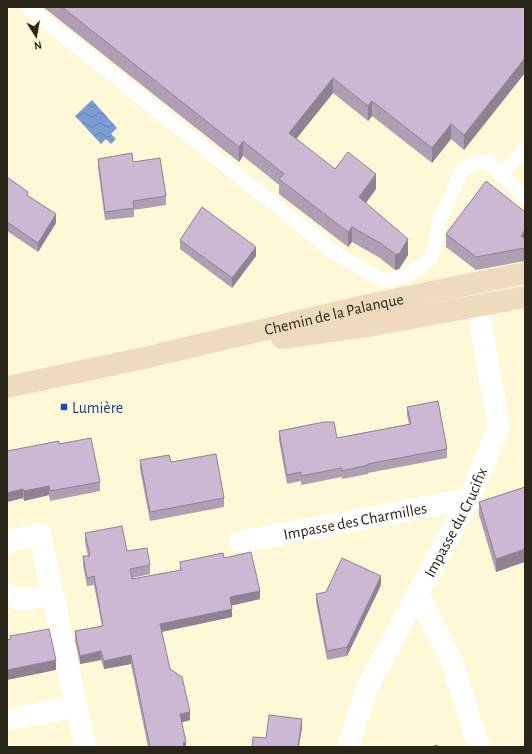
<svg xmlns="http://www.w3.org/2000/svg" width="532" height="754" viewBox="0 0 532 754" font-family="'Alegreya Sans',sans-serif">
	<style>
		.water { fill: url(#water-waves) }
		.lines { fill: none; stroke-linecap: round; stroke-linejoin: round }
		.lane { stroke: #fff; stroke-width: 14 }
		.street { stroke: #fff; stroke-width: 22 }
		.secondary { stroke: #eedabd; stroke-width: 22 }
		.wall { fill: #b09eb5 }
		.shaded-wall { fill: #908194 }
		.building { fill: #cdb8d3; stroke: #908194 }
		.transit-dot { fill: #1a4fb4; stroke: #fff8d6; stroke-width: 1.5 }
		.labels { text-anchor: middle; stroke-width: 4; stroke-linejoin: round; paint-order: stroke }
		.street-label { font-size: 16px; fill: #292619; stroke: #fff8d6 }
		.transit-label { font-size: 16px; fill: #164399; stroke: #fff8d6; text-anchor: start }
	</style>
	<defs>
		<pattern id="water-waves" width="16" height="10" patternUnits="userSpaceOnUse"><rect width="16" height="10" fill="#7d9cd5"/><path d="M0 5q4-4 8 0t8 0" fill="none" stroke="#667fac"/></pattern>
	</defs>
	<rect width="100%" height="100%" fill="#fff8d6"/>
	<!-- water -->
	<path class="water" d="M 92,100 L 117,128 L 111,134 L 116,139 L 111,144 L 106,139 L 101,144 L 75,116 Z"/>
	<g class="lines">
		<!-- lane -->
		<path class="lane" d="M 28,7 L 335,253 L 384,281 L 405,276 L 429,261 L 435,248 L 439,222 L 463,169 L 475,163 L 487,161 L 525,198
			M 501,175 L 525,149"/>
		<!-- street -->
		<g class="street">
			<path d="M 7,542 L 40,534 L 76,706"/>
			<path id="s1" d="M 240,542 L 469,499"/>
			<path d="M 7,595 L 23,600 L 51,595"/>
			<path d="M 418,595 L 453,664 L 479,747"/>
			<path d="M 7,720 L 76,706 L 86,747"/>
			<path id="s2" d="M 348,747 L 366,690 L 469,499 L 499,427 L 474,287"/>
		</g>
		<!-- secondary -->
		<g class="secondary">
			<path d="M 282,338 L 373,325 L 525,297"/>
			<path id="s3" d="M 7,387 L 144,358 L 368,305 L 525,273"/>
		</g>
	</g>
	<!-- wall -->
	<path class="wall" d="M 43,7 L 525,7 L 464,150 L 451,139 L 432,163 L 372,116 L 368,121 L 333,93 L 296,139 L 335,169 L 376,189 L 366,203 L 408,255 L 399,269 L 395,270 L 380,258 L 352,242 L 348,247 L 279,194 L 279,185 L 243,156 L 239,162 Z
		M 98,159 L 133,162 L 166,196 L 166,205 L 134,210 L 134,217 L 105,220 L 98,167 Z
		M 7,177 L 28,196 L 56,223 L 38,252 L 7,231 Z
		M 525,212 L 525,261 L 476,270 L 446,247 L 446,234 Z
		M 180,240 L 256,256 L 232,288 L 180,249 Z
		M 407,407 L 447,449 L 447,458 L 368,473 L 368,474 L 342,479 L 342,477 L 301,485 L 301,481 L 287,484 L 279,440 L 279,431 L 337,438 L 409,424 L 407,415 Z
		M 59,444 L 100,482 L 100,491 L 50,501 L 49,495 L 24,501 L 23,498 L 7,502 Z
		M 140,460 L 171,462 L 224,498 L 224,507 L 150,521 L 140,469 Z
		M 525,487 L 496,572 L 479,515 L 479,502 Z
		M 85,533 L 127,551 L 150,565 L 150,574 L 132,578 L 132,579 L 180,570 L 180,562 L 224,558 L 260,599 L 231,605 L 232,617 L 162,632 L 170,669 L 190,720 L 182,722 L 186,747 L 148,747 L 131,664 L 104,669 L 101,660 L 80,664 L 75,640 L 75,631 L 102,626 L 94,585 L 87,586 L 83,565 L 83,556 L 88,556 L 85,542 Z
		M 381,585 L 347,656 L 327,660 L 316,602 L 316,594 Z"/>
	<!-- shaded-wall -->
	<path class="shaded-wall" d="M 525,58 L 525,73 L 464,150 L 464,135 Z
		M 333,78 L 333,93 L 289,148 L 289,133 Z
		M 372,101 L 372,116 L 368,121 L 368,106 Z
		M 451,124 L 451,139 L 432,163 L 432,148 Z
		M 243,141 L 243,156 L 239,162 L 239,147 Z
		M 376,174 L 376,189 L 359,212 L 359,197 Z
		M 56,214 L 56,223 L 38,252 L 38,243 Z
		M 352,227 L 352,242 L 348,247 L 348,232 Z
		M 525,230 L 525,243 L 521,249 L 521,236 Z
		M 408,239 L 408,255 L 399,269 L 395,270 L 395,254 Z
		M 256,247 L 256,256 L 232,288 L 232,278 Z
		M 49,486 L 49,495 L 24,501 L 24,491 Z
		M 23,489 L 23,498 L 7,502 L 7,493 Z
		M 525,549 L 525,562 L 496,572 L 496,559 Z
		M 381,576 L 381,585 L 347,656 L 347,647 Z
		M 260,591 L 260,599 L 230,606 L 230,597 Z
		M 232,609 L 232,617 L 160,632 L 160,624 Z
		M 101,651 L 101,660 L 80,664 L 80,656 Z
		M 131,655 L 131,664 L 104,669 L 104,661 Z
		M 56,660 L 56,670 L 7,680 L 7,686 L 7,670 Z
		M 190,712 L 190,720 L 180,723 L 180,714 Z
		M 302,719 L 302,728 L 299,747 L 298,747 Z
		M 186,742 L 186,747 L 183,747 L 183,743 Z"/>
	<!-- building -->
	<path class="building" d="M 62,7 L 525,7 L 525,58 L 464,135 L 451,124 L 432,148 L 372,101 L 368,106 L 333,78 L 289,133 L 335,169 L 348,152 L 376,174 L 359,197 L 408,239 L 399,254 L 395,254 L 380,243 L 352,227 L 348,232 L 279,179 L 284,174 L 243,141 L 239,147 Z
		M 132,153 L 133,162 L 160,158 L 166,196 L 133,201 L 134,208 L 105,212 L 98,159 Z
		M 7,177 L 28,192 L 27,195 L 56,214 L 38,243 L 7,222 Z
		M 486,181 L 525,212 L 525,230 L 521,236 L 525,239 L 525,248 L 476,257 L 446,234 Z
		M 202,207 L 256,247 L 232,278 L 180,240 Z
		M 438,401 L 447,449 L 368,464 L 368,465 L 342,471 L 342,468 L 301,476 L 301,472 L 287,475 L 279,431 L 324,422 L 334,422 L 337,438 L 411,424 L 407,407 Z
		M 91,438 L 100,482 L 50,491 L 49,486 L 24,491 L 23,489 L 7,493 L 7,451 L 59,441 L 59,444 Z
		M 216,454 L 224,498 L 150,512 L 140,460 L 169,455 L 171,462 Z
		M 525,487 L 525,549 L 496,559 L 479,502 Z
		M 122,526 L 127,551 L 147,548 L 150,565 L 130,569 L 132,579 L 181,570 L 180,562 L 223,553 L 224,558 L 251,552 L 260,591 L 230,597 L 232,609 L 160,624 L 170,669 L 182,677 L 190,712 L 180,714 L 186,742 L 183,743 L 184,747 L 150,747 L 131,655 L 104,661 L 101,651 L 80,656 L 75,631 L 103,626 L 94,576 L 87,578 L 83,556 L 90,556 L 85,533 Z
		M 342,558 L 381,576 L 347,647 L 327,651 L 316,594 L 326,592 Z
		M 49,629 L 56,660 L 7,670 L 7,640 L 11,639 L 10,636 Z
		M 269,715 L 302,719 L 298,747 L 252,747 L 253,737 L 266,738 Z
		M 437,745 L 437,747 L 431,747 Z"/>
	<!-- markers -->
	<rect class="transit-dot" x="60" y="403" width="8" height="8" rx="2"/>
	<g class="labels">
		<!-- street labels -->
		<g class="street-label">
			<text dy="6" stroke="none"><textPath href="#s3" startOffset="335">Chemin de la Palanque</textPath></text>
			<text dy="6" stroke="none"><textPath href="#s1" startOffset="117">Impasse des Charmilles</textPath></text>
			<text dy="6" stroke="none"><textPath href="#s2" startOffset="250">Impasse du Crucifix</textPath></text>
		</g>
		<!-- transit labels -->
		<g class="transit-label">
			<text x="72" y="413">Lumière</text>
		</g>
	</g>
	<!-- border -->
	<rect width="532" height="754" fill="none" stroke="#292619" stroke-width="16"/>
	<!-- north arrow -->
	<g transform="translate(36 36) rotate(169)" stroke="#fff8d6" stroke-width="3" paint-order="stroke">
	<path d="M0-3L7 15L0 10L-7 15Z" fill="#292619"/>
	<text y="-6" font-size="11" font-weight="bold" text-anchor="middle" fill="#292619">N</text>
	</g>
</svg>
